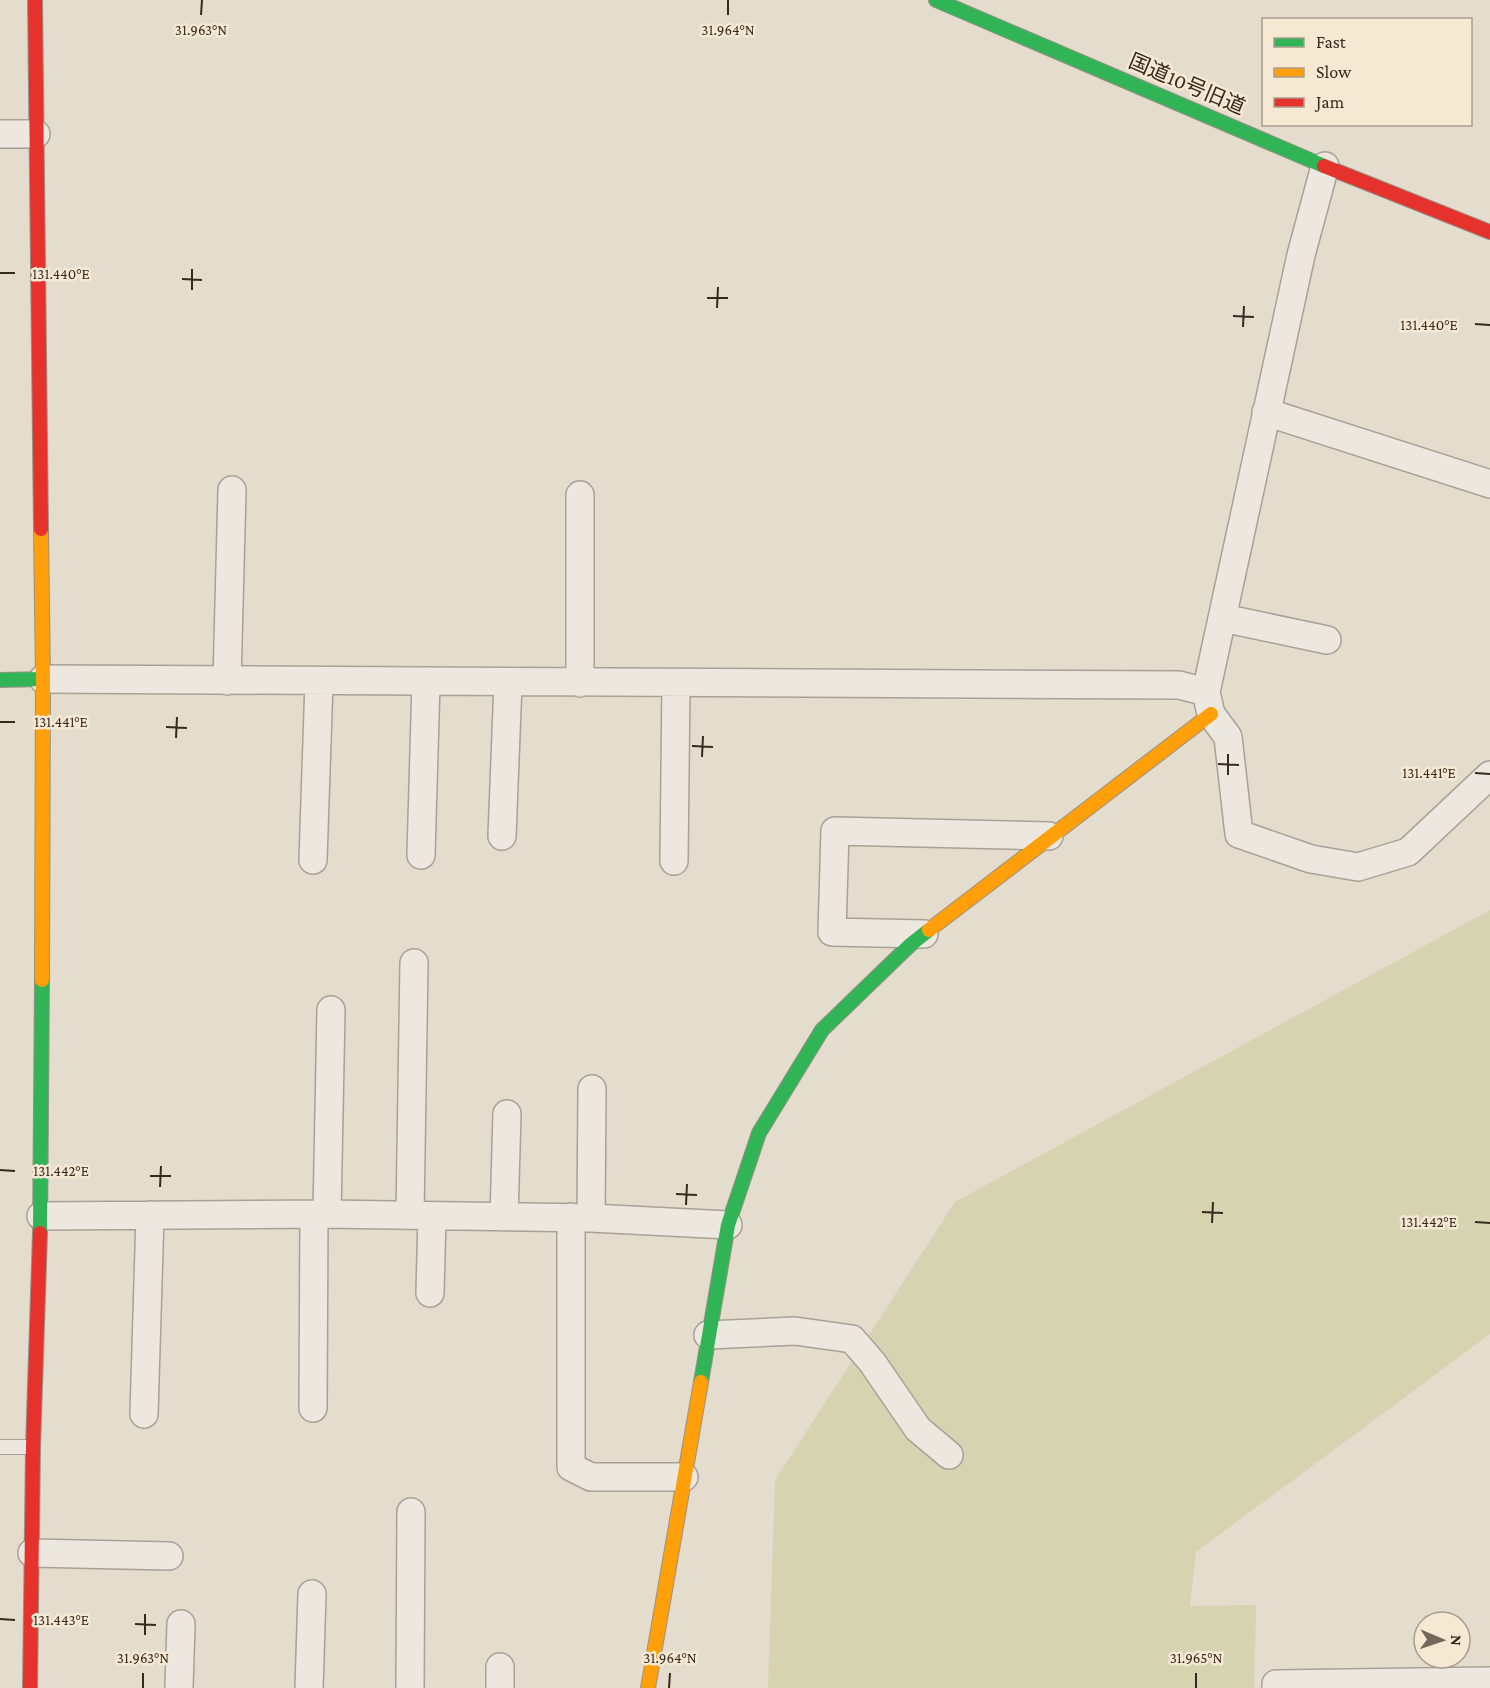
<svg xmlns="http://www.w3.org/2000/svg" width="1490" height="1688" viewBox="0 0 1490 1688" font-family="'Crimson Pro','Noto Sans JP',serif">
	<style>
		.green { fill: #d5d3b0 }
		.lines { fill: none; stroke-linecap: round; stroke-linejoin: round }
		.lane-casing { stroke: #a9a196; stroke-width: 16 }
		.street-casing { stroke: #a9a196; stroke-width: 30 }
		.fast-casing { stroke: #999186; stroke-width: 16 }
		.slow-casing { stroke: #999186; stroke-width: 16 }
		.jam-casing { stroke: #999186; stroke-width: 16 }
		.lane { stroke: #ece7df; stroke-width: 14 }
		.street { stroke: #ece7df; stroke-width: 27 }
		.fast { stroke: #30b455; stroke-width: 14 }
		.slow { stroke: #ff9f0a; stroke-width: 14 }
		.jam { stroke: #e5322d; stroke-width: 14 }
		.ticks { fill: none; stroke: #38291f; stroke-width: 2 }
		.labels { text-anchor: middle; stroke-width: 5; stroke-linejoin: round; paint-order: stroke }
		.street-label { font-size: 21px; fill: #38291f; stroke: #f5e9d4 }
		.ticks-label { font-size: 15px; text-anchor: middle; fill: #38291f; stroke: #f5e9d4; stroke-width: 5; stroke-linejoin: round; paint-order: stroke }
	</style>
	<rect width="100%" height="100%" fill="#e4dccd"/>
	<!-- green -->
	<path class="green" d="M 1490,910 L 1490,1334 L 1196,1552 L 1190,1606 L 1256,1605 L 1254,1688 L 768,1688 L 775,1480 L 955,1202 Z"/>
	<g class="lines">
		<defs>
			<path id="lane" d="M 0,1447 L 33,1447"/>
			<path id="street" d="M 0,134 L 36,134
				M 1325,166 L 1301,255 L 1206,692 L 1211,714 L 1228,737 L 1239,834 L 1311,859 L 1358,867 L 1408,852 L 1490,775
				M 1266,412 L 1490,484
				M 1223,618 L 1327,640
				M 43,679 L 1179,685 L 1206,692
				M 227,681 L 232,490
				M 580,683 L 580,495
				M 502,836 L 508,683
				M 421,855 L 426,683
				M 313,860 L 319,682
				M 674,861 L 676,683
				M 924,934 L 832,932 L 835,831 L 1049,836
				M 327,1214 L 331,1010
				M 410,1215 L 414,963
				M 41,1216 L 327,1214 L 591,1218 L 728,1225
				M 504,1217 L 507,1114
				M 571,1217 L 571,1467 L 591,1477 L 684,1477
				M 591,1218 L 592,1089
				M 430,1293 L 432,1216
				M 708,1335 L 795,1331 L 852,1339 L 872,1362 L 918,1429 L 949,1455
				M 313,1408 L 314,1214
				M 144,1414 L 150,1215
				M 32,1553 L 169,1556
				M 179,1688 L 181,1624
				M 309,1688 L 312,1594
				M 410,1688 L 411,1512
				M 500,1688 L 500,1667
				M 1276,1688 L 1276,1684 L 1490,1681"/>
			<path id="fast" d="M 936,0 L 1324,166
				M 0,680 L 43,679
				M 40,1233 L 42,980
				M 701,1382 L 728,1225 L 759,1133 L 822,1030 L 910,945 L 929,930"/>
			<path id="slow" d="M 41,529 L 43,679 L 42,980
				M 929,930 L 1211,714
				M 648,1688 L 701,1382"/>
			<path id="jam" d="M 35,0 L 41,529
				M 1324,166 L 1490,232
				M 30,1688 L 33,1447 L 40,1233"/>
		</defs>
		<!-- lane casing -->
		<use href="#lane" class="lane-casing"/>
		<!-- street casing -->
		<use href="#street" class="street-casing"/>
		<!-- fast casing -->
		<use href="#fast" class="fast-casing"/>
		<!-- slow casing -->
		<use href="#slow" class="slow-casing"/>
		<!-- jam casing -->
		<use href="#jam" class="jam-casing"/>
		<!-- lane -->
		<use href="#lane" class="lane"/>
		<!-- street -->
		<use href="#street" class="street"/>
		<!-- fast -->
		<use href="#fast" class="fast"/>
		<!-- slow -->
		<use href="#slow" class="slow"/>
		<!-- jam -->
		<use href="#jam" class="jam"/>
	</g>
	<!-- ticks -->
	<path class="ticks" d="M 201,15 L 202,0M 728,15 L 728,0M 0,273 L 15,273M 182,279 L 202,280M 192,290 L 192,269M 707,298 L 728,298M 717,308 L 718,287M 1233,316 L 1254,317M 1475,324 L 1490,325M 1243,327 L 1244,306M 0,722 L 15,722M 166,727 L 187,728M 176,738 L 177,717M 692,746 L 713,747M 702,757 L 703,736M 1218,764 L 1239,765M 1475,773 L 1490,774M 1228,775 L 1228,754M 0,1170 L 15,1171M 150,1176 L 171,1176M 160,1187 L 161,1166M 676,1194 L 697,1195M 686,1205 L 687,1184M 1202,1212 L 1223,1213M 1475,1222 L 1490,1223M 1212,1223 L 1213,1202M 0,1619 L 15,1620M 135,1624 L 156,1625M 145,1635 L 145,1614M 143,1688 L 143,1673M 669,1688 L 670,1673M 1196,1688 L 1196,1673"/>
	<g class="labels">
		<!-- street labels -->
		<g class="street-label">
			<text transform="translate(1187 84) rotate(23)" y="7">国道10号旧道</text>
		</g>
	</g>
	<g class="ticks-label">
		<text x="201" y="35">31.963°N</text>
		<text x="728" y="35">31.964°N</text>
		<text x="61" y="279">131.440°E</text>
		<text x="1429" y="330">131.440°E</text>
		<text x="61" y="727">131.441°E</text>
		<text x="1429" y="778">131.441°E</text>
		<text x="61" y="1176">131.442°E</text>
		<text x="1429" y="1227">131.442°E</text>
		<text x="61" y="1625">131.443°E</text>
		<text x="143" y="1663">31.963°N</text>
		<text x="670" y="1663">31.964°N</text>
		<text x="1196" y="1663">31.965°N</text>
	</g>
	<!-- legend -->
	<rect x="1262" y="18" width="210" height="108" fill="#f5e9d4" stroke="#a99c8c" stroke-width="1.5"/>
	<rect x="1274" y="38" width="30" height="9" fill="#30b455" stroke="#a99c8c" stroke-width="1.5"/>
	<text x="1316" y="48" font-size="18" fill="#38291f">Fast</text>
	<rect x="1274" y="68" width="30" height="9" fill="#ff9f0a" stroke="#a99c8c" stroke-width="1.5"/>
	<text x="1316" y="78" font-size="18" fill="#38291f">Slow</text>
	<rect x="1274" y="98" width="30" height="9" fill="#e5322d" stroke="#a99c8c" stroke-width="1.5"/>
	<text x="1316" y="108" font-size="18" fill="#38291f">Jam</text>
	<!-- north arrow -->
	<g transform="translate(1442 1640) rotate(92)"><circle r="28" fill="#f5e9d4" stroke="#a99c8c" stroke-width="1.5"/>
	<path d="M0-4.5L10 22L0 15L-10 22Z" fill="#74685c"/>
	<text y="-9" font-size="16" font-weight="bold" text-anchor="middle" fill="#38291f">N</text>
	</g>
</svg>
